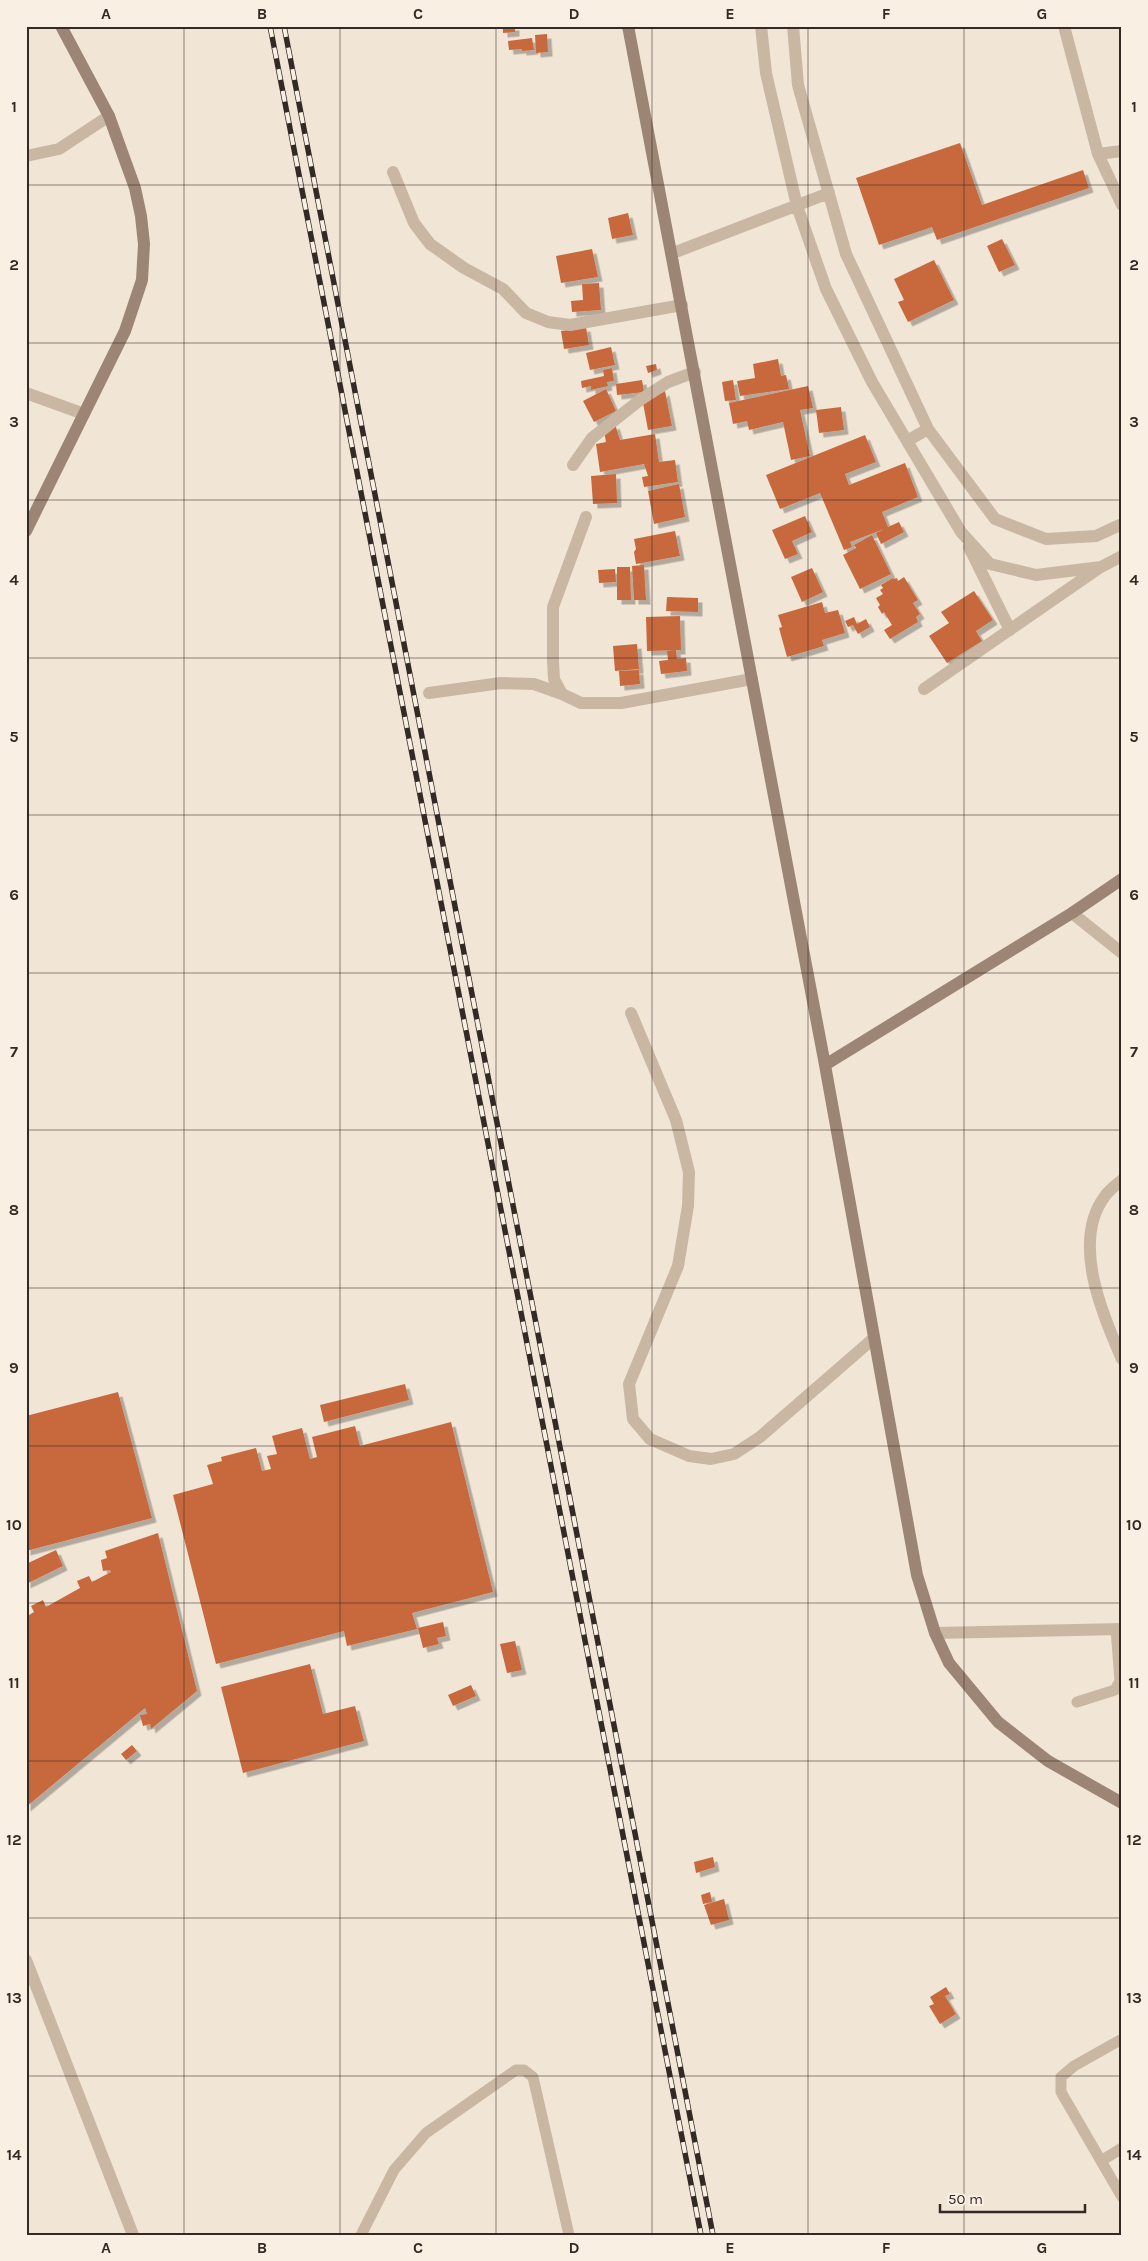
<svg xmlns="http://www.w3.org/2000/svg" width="1148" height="2261" viewBox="0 0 1148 2261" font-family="Karla,sans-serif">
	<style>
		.building { fill: #c8683d; filter: url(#shadow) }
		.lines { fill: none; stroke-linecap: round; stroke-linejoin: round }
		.lane { stroke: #c9b7a3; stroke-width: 11 }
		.street { stroke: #c9b7a3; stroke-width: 12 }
		.secondary { stroke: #9c8574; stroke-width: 12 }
		.rail-casing { stroke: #342a25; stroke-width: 5.5 }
		.rail { stroke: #f9f0e3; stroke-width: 4; stroke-dasharray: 11; stroke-linecap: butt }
		.grid { fill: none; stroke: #342a25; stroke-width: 1; stroke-opacity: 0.55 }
		.neatline { fill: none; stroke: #342a25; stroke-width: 2 }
		.grid-label { font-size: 16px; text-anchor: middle; font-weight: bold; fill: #342a25 }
	</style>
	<defs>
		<filter id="shadow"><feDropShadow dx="4.5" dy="4.5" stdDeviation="0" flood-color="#0004"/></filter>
	</defs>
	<rect width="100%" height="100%" fill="#f1e6d6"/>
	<!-- building -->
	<path class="building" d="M 503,26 L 515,26 L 515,32 L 503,33 Z
		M 547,34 L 548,52 L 536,53 L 535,35 Z
		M 532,38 L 534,50 L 522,51 L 522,49 L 509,50 L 508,41 Z
		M 960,143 L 982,205 L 1083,170 L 1089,188 L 937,240 L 932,227 L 879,245 L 856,178 Z
		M 628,213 L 633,235 L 612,239 L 608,218 Z
		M 1002,239 L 1015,265 L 999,272 L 987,246 Z
		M 592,249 L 598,277 L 561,283 L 556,256 Z
		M 934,260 L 954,300 L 908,322 L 898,302 L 904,300 L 894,279 Z
		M 599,283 L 601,310 L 572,312 L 571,301 L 583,300 L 582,284 Z
		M 586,327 L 589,345 L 564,349 L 561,331 Z
		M 611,347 L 615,365 L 590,370 L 586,353 Z
		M 778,359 L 781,376 L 786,375 L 789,389 L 740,396 L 737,381 L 755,378 L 753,364 Z
		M 656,364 L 657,370 L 648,373 L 646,366 Z
		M 612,368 L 614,381 L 607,382 L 608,386 L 591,390 L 591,386 L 582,388 L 581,381 L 604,376 L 603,370 Z
		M 642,380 L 644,392 L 617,395 L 616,384 Z
		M 733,380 L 736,400 L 725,401 L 722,382 Z
		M 808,386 L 813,408 L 800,410 L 810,456 L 791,460 L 783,422 L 749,430 L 747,421 L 733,424 L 729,403 Z
		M 606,389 L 616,411 L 594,422 L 583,401 Z
		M 665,391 L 672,426 L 648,430 L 643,403 Z
		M 841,407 L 844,430 L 819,433 L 816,410 Z
		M 615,424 L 620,440 L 655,434 L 659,462 L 675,460 L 678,482 L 644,487 L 642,477 L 648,476 L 644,464 L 600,472 L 596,444 L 606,442 L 604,431 Z
		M 865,435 L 876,462 L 845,474 L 849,485 L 905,463 L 918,497 L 882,512 L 888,527 L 899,522 L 904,532 L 881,544 L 876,533 L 884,529 L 850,542 L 852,547 L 844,550 L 820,493 L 780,509 L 766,475 Z
		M 616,474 L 617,503 L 593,504 L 591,476 Z
		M 679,484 L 685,517 L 654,524 L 648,491 Z
		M 805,516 L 812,532 L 792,541 L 798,554 L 785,559 L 772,530 Z
		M 675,531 L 680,556 L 636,564 L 634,552 L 636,549 L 634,539 Z
		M 872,535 L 891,574 L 860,589 L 843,555 L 856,548 L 854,545 Z
		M 644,565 L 646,600 L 634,600 L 632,566 Z
		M 617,567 L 630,567 L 631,600 L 617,600 Z
		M 812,568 L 823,592 L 802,602 L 791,577 Z
		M 615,569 L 616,582 L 599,583 L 598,570 Z
		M 904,577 L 918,600 L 913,603 L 920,614 L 916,617 L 918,622 L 890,639 L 884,630 L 892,625 L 884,612 L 882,614 L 878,607 L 880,605 L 876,598 L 883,594 L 880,590 L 883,588 L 881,585 L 893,578 L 894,579 L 897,578 L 898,581 Z
		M 974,591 L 993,620 L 976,631 L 982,641 L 947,663 L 929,636 L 949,623 L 941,612 Z
		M 667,597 L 698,598 L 698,612 L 666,611 Z
		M 822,602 L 825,613 L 838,610 L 845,633 L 822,640 L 824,646 L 787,657 L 779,628 L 782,627 L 778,615 Z
		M 680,616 L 681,650 L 647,651 L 646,617 Z
		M 854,617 L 857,624 L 866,619 L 870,627 L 858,634 L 853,625 L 848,627 L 845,621 Z
		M 637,644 L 639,669 L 615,671 L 613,646 Z
		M 676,650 L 677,659 L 686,658 L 687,671 L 661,674 L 659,661 L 668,660 L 667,651 Z
		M 639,670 L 640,684 L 620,686 L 619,671 Z
		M 405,1384 L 409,1400 L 324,1422 L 320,1405 Z
		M 118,1392 L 152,1518 L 26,1551 L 26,1416 Z
		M 451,1422 L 493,1592 L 412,1613 L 417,1629 L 347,1646 L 344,1631 L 216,1664 L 173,1495 L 213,1484 L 207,1465 L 222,1461 L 221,1457 L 256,1448 L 262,1471 L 271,1469 L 267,1456 L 277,1454 L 272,1436 L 302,1428 L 310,1459 L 317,1457 L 312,1437 L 355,1426 L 360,1446 Z
		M 158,1533 L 197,1691 L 151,1729 L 150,1724 L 143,1726 L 140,1715 L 147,1714 L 145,1708 L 26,1807 L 26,1617 L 34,1612 L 31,1606 L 43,1600 L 46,1607 L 80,1588 L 77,1581 L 89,1576 L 92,1582 L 111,1572 L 110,1570 L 103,1571 L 101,1560 L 107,1558 L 105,1551 Z
		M 56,1550 L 63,1566 L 26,1584 L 26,1564 Z
		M 443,1622 L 446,1636 L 437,1638 L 439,1644 L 423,1648 L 418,1628 Z
		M 515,1641 L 522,1670 L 507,1673 L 500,1644 Z
		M 310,1664 L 323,1714 L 355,1706 L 364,1741 L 243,1773 L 221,1687 Z
		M 471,1685 L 476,1696 L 453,1706 L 448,1695 Z
		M 132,1745 L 137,1751 L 126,1760 L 121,1754 Z
		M 713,1857 L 715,1867 L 696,1873 L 694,1862 Z
		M 710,1892 L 712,1902 L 703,1904 L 701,1895 Z
		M 724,1899 L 729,1920 L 711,1925 L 704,1905 Z
		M 946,1987 L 950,1994 L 945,1996 L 956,2014 L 940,2024 L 929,2006 L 934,2004 L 930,1997 Z"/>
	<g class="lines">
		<!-- lane -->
		<path class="lane" d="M 1077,1702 L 1115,1690 L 1120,1681 L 1116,1629
			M 1122,2039 L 1074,2066 L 1061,2077 L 1061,2092 L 1122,2197
			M 1101,2161 L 1122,2148
			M 361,2235 L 394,2170 L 426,2133 L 516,2070 L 524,2070 L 533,2077 L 569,2235"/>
		<!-- street -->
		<path class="street" d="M 761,26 L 766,73 L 797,206 L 826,289 L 872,382 L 961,532 L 990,564 L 1036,575 L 1101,567 L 1122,556
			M 793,26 L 798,85 L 846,254 L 928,429 L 995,519 L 1046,539 L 1096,536 L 1122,524
			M 1064,26 L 1098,154 L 1122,205
			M 1098,154 L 1122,151
			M 26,156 L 59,149 L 109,116
			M 393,172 L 414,223 L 430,244 L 464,268 L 503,289 L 526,313 L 548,322 L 570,325 L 682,305
			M 673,253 L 829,193
			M 26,393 L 84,414
			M 907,441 L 928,429
			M 573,465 L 592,438 L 640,400 L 668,382 L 695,372
			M 586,517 L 553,607 L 553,661 L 554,679 L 562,694 L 581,703 L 621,703 L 752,679
			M 969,547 L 1010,630
			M 924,689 L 1099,568
			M 429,693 L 501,683 L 534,684 L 562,694
			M 1072,913 L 1122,953
			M 631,1013 L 676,1120 L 689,1172 L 688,1206 L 678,1266 L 629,1384 L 633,1419 L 650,1439 L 689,1456 L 711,1459 L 734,1454 L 760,1437 L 874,1338
			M 1122,1180 C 1116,1185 1109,1190 1105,1196 C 1071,1241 1102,1314 1122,1359
			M 935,1633 L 1122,1629
			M 26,1960 L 133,2235"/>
		<!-- secondary -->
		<path class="secondary" d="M 628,26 L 825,1065 L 917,1575 L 935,1633 L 949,1663 L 998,1722 L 1048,1761 L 1122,1803
			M 26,531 L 125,331 L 142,280 L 144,244 L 141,216 L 135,188 L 109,116 L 61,26
			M 825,1065 L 1072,913 L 1122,879"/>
		<defs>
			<path id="rail" d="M 270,26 L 701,2235
				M 284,26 L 713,2235"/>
		</defs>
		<!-- rail casing -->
		<use href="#rail" class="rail-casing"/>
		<!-- rail -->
		<use href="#rail" class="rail"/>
	</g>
	<!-- grid -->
	<path class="grid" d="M 184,26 L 184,2235M 340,26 L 340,2235M 496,26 L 496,2235M 652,26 L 652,2235M 808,26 L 808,2235M 964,26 L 964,2235M 26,185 L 1122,185M 26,343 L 1122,343M 26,500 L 1122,500M 26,658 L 1122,658M 26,815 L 1122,815M 26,973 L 1122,973M 26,1130 L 1122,1130M 26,1288 L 1122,1288M 26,1446 L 1122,1446M 26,1603 L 1122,1603M 26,1761 L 1122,1761M 26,1918 L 1122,1918M 26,2076 L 1122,2076"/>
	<!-- border -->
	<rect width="1148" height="2261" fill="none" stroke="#f9f0e3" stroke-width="55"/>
	<!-- scale -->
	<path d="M940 2204v8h145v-8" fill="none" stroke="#342a25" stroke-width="2.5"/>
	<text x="948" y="2204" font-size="15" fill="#342a25" stroke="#f9f0e3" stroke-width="4" paint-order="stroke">50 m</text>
	<rect x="28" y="28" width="1092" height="2206" class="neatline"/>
	<g class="grid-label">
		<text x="106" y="19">A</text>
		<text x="262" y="19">B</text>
		<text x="418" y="19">C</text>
		<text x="574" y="19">D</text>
		<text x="730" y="19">E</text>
		<text x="886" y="19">F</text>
		<text x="1042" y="19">G</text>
		<text x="14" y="112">1</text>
		<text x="1134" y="112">1</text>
		<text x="14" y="270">2</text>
		<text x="1134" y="270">2</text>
		<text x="14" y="427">3</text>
		<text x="1134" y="427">3</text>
		<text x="14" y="585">4</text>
		<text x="1134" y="585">4</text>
		<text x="14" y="742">5</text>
		<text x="1134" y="742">5</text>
		<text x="14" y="900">6</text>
		<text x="1134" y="900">6</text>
		<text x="14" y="1057">7</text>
		<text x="1134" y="1057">7</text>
		<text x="14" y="1215">8</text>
		<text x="1134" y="1215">8</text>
		<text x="14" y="1373">9</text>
		<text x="1134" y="1373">9</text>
		<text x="14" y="1530">10</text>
		<text x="1134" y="1530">10</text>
		<text x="14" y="1688">11</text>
		<text x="1134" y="1688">11</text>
		<text x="14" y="1845">12</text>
		<text x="1134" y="1845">12</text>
		<text x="14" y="2003">13</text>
		<text x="1134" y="2003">13</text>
		<text x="14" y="2160">14</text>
		<text x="1134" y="2160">14</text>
		<text x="106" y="2253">A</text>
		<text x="262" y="2253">B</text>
		<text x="418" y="2253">C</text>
		<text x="574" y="2253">D</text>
		<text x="730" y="2253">E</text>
		<text x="886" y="2253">F</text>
		<text x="1042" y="2253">G</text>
	</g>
</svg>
